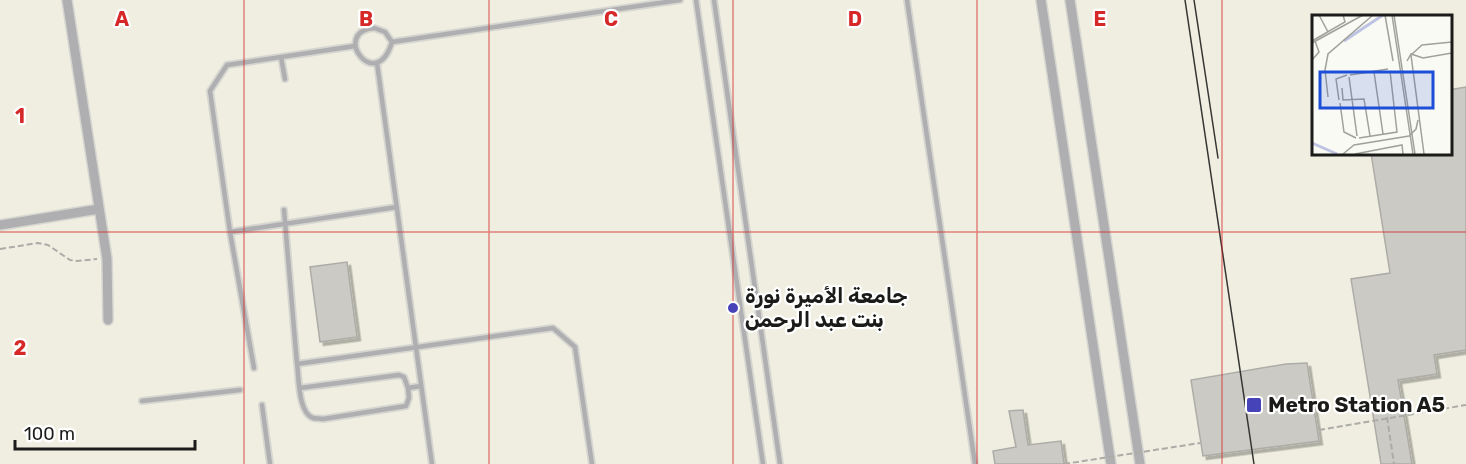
<svg xmlns="http://www.w3.org/2000/svg" width="1466" height="464" viewBox="0 0 1466 464" font-family="Rubik,'Noto Sans Arabic',sans-serif">
	<style>
		.built { fill: #efeee0; fill-rule: evenodd }
		.building { fill: #cbcac5; stroke: #adaca7; stroke-width: 1.5; filter: url(#shadow) }
		.lines { fill: none; stroke-linecap: round; stroke-linejoin: round }
		.service-casing { stroke: #d6d6d1; stroke-width: 8 }
		.minor-casing { stroke: #d6d6d1; stroke-width: 12 }
		.path { stroke: #acaca7; stroke-width: 2; stroke-dasharray: 6 3; stroke-linecap: butt }
		.service { stroke: #afafb2; stroke-width: 4.5 }
		.minor { stroke: #afafb2; stroke-width: 9 }
		.tram { stroke: #353533; stroke-width: 1.5 }
		.path-bridge { stroke: #acaca7; stroke-width: 2; stroke-dasharray: 6 3; stroke-linecap: butt }
		.grid { fill: none; stroke: #d62828; stroke-width: 1.5; stroke-opacity: 0.55 }
		.poi-dot { fill: #4643b9; stroke: #fff; stroke-width: 2 }
		.labels { text-anchor: middle; stroke-width: 4.5; stroke-linejoin: round; paint-order: stroke }
		.poi-label { font-size: 21px; font-weight: bold; fill: #1b1b19; stroke: #fff; text-anchor: start }
		.inset-river { fill: none; stroke: #bec3e3; stroke-width: 3 }
		.inset-road { fill: none; stroke: #a1a19c; stroke-width: 1.5 }
		.view { fill: #1d4ed8; fill-opacity: 0.15; stroke: #1d4ed8; stroke-width: 3 }
		.inset-edge { fill: none; stroke: #1b1b19; stroke-width: 3 }
		.grid-label { font-size: 20px; text-anchor: middle; font-weight: bold; fill: #d62828; stroke: #fff; stroke-width: 4.5; stroke-linejoin: round; paint-order: stroke }
	</style>
	<defs>
		<filter id="shadow"><feDropShadow dx="3.5" dy="3.5" stdDeviation="0" flood-color="#0004"/></filter>
	</defs>
	<rect width="100%" height="100%" fill="#fafaf4"/>
	<!-- built -->
	<path class="built" d="M 0,0 L 1466,0 L 1466,464 L 0,464 ZM 1313,16 L 1450,16 L 1450,153 L 1313,153 Z"/>
	<!-- building -->
	<path class="building" d="M 1466,87 L 1466,350 L 1434,355 L 1437,374 L 1398,380 L 1412,464 L 1381,464 L 1351,279 L 1390,273 L 1371,153 L 1449,153 L 1449,90 Z
		M 347,262 L 357,337 L 320,342 L 310,267 Z
		M 1307,363 L 1319,441 L 1203,456 L 1191,380 L 1286,364 Z
		M 1023,410 L 1028,445 L 1061,441 L 1064,464 L 995,464 L 993,451 L 1016,447 L 1009,411 Z"/>
	<g class="lines">
		<defs>
			<path id="service" d="M 696,0 L 763,464
				M 714,0 L 780,464
				M 907,0 L 975,464
				M 374,28 L 385,32 L 392,42 C 376,95 330,32 374,28 Z
				M 392,42 L 680,0
				M 281,57 L 285,79
				M 377,63 L 432,464
				M 284,210 L 297,364 L 553,328 L 575,347 L 592,464
				M 230,232 L 397,207
				M 297,364 C 299,377 298,413 313,418 C 316,419 320,418 323,419 L 406,406 L 409,398 L 408,388 L 421,386
				M 254,368 L 230,232 L 210,91 L 227,65 L 355,46
				M 300,388 L 399,375 L 404,377 L 408,388
				M 142,401 L 240,390
				M 262,405 L 270,464"/>
			<path id="minor" d="M 67,0 L 107,259 L 108,320
				M 1041,0 L 1111,464
				M 1070,0 L 1140,464
				M 0,225 L 99,209"/>
		</defs>
		<!-- service casing -->
		<use href="#service" class="service-casing"/>
		<!-- minor casing -->
		<use href="#minor" class="minor-casing"/>
		<!-- path -->
		<path class="path" d="M 0,249 L 38,243 L 48,245 L 70,260 L 77,261 L 97,259
			M 1387,417 L 1394,464
			M 1319,430 L 1466,405"/>
		<!-- service -->
		<use href="#service" class="service"/>
		<!-- minor -->
		<use href="#minor" class="minor"/>
		<!-- tram -->
		<path class="tram" d="M 1185,0 L 1254,464
			M 1194,0 L 1218,158"/>
		<!-- path-bridge -->
		<path class="path-bridge" d="M 1064,464 L 1200,443"/>
	</g>
	<!-- grid -->
	<path class="grid" d="M 244,0 L 244,464M 489,0 L 489,464M 733,0 L 733,464M 977,0 L 977,464M 1222,0 L 1222,464M 0,232 L 1466,232"/>
	<!-- markers -->
	<g class="poi-dot">
		<circle cx="733" cy="308" r="6"/>
		<rect x="1246" y="397" width="16" height="16" rx="3"/>
	</g>
	<g class="labels">
		<!-- poi labels -->
		<g class="poi-label">
			<text x="745" y="303">جامعة الأميرة نورة<tspan x="745" dy="24">بنت عبد الرحمن</tspan></text>
			<text x="1268" y="412">Metro Station A5</text>
		</g>
	</g>
	<!-- overview -->
	<g transform="translate(1312 15)">
		<rect width="140" height="140" fill="#fafaf4"/>
		<path class="inset-river" d="M 32,26 L 71,0M 0,128 L 25,139"/>
		<path class="inset-road" d="M 7,0 L 16,17M 73,0 L 81,46M 80,0 L 101,139M 82,0 L 103,139M 0,26 L 33,7 L 31,0M 0,28 L 51,0M 0,45 L 7,37 L 3,26M 95,46 L 99,39 L 111,43 L 140,38M 62,57 L 71,119M 38,60 L 76,54M 37,62 L 45,121M 30,73 L 31,85 L 52,84 L 58,121M 16,82 L 13,55 L 16,39 L 61,0M 27,85 L 24,64 L 35,60M 28,88 L 32,117 L 44,123M 47,123 L 85,117 L 78,56M 31,139 L 42,130 L 97,121 L 104,114 L 106,105M 43,139 L 90,130 L 91,139M 112,139 L 99,40 L 110,30 L 140,27"/>
		<path class="view" d="M 8,57 L 121,57 L 121,93 L 8,93 Z"/>
		<rect width="140" height="140" class="inset-edge"/>
	</g>
	<g class="grid-label">
		<text x="122" y="26">A</text>
		<text x="366" y="26">B</text>
		<text x="611" y="26">C</text>
		<text x="855" y="26">D</text>
		<text x="1100" y="26">E</text>
		<text x="20" y="123">1</text>
		<text x="20" y="355">2</text>
	</g>
	<!-- scale -->
	<path d="M15 440v9h180v-9" fill="none" stroke="#1b1b19" stroke-width="3"/>
	<text x="24" y="440" font-size="18" fill="#1b1b19" stroke="#ffffff" stroke-width="4.5" paint-order="stroke">100 m</text>
</svg>
